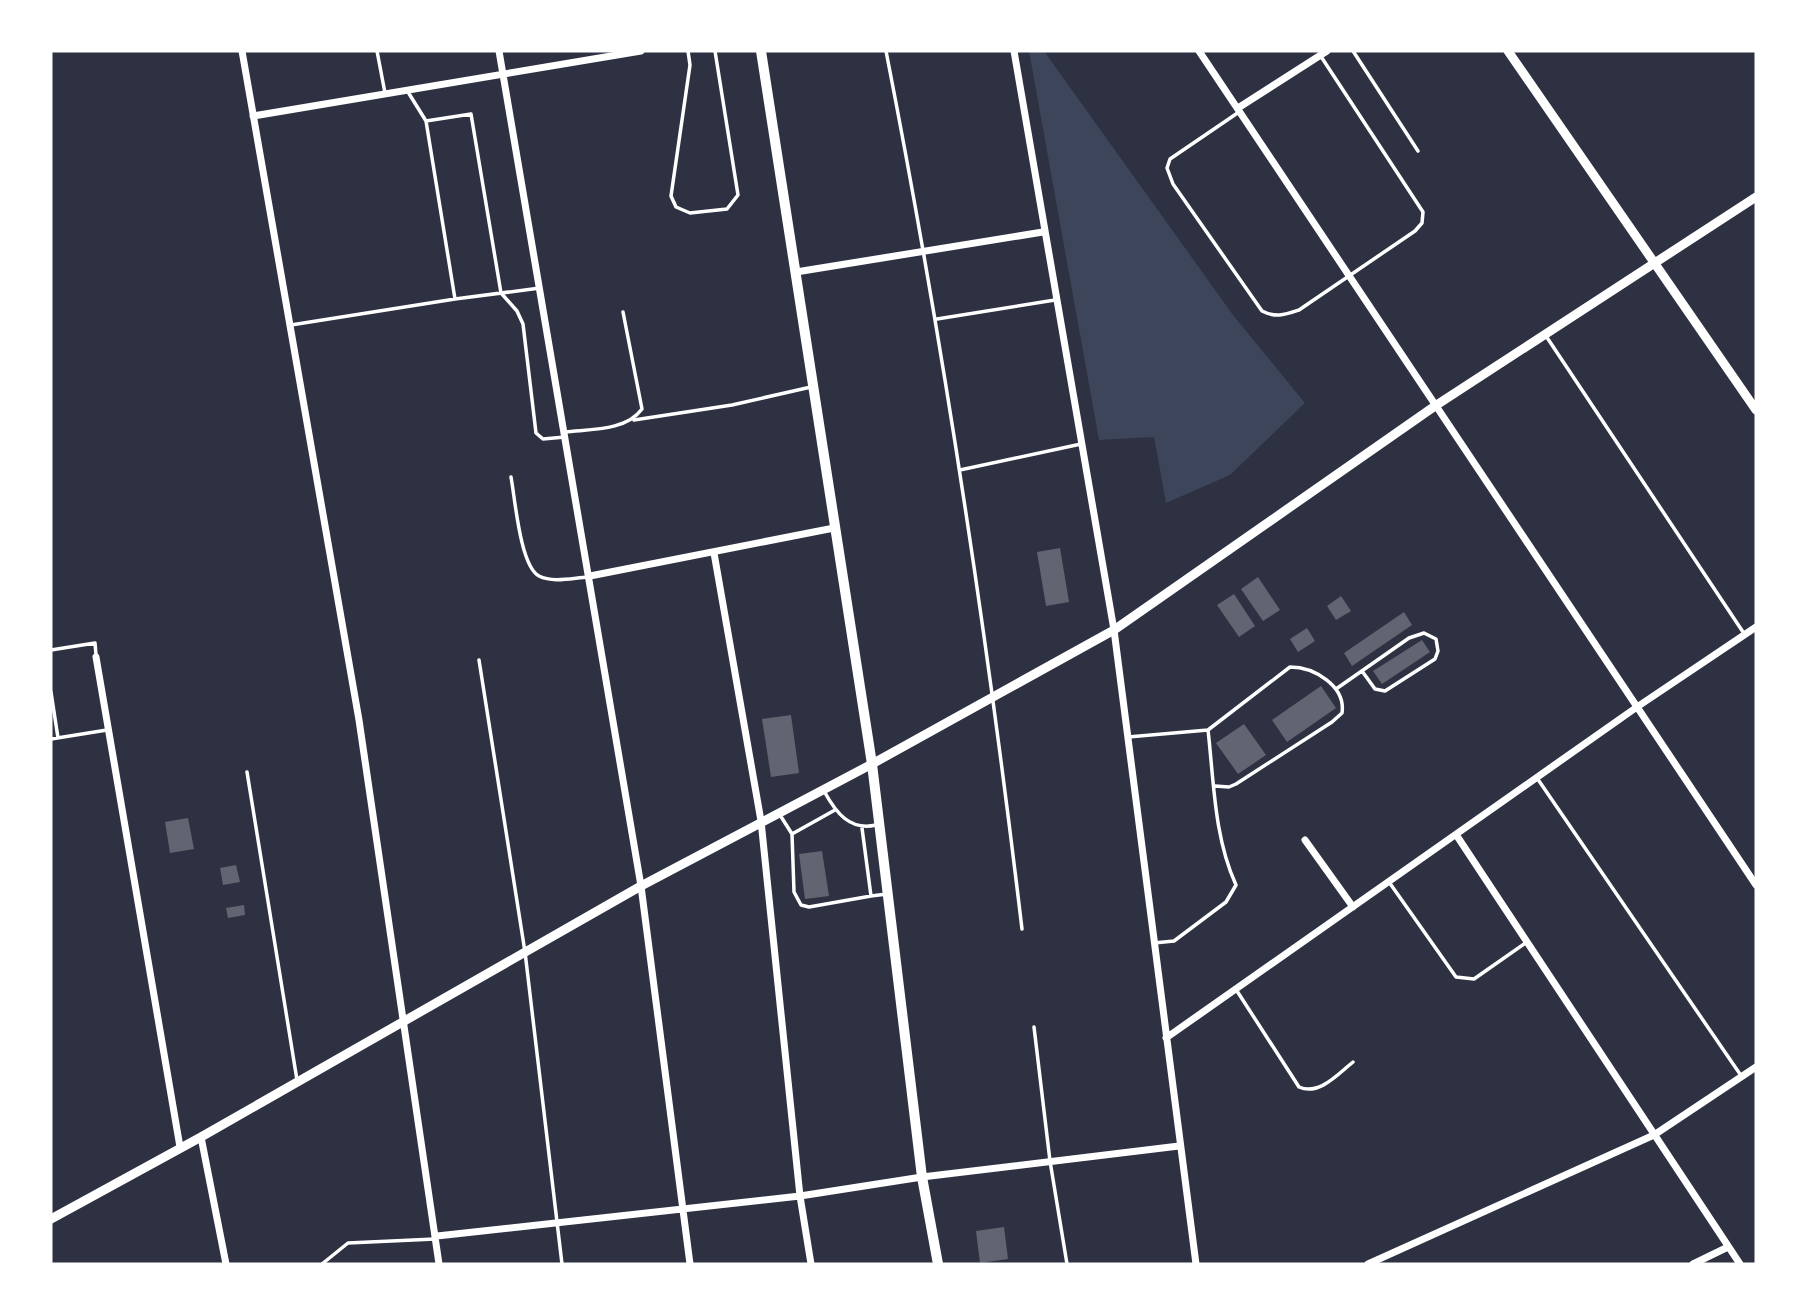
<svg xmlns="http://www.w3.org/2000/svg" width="1807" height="1315" viewBox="0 0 1807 1315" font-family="Poppins,sans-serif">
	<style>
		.green { fill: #3c4559 }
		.building { fill: #626471 }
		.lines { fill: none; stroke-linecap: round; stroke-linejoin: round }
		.service { stroke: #fff; stroke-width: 3.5 }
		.minor { stroke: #fff; stroke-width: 7 }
		.tertiary { stroke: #fff; stroke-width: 9 }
		.secondary { stroke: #fff; stroke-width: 10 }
	</style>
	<rect width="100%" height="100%" fill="#2d3142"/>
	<!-- green -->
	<path class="green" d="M 1029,51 L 1044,51 L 1233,315 L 1305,403 L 1230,475 L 1166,503 L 1154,437 L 1099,440 Z"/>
	<!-- building -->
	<path class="building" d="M 1060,548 L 1069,602 L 1046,606 L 1037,552 Z
		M 1258,577 L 1280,610 L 1263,621 L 1241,589 Z
		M 1234,594 L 1255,626 L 1239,637 L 1217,605 Z
		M 1341,596 L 1351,611 L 1336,620 L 1327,606 Z
		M 1404,612 L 1412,625 L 1352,666 L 1344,653 Z
		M 1307,628 L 1315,641 L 1298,652 L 1290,639 Z
		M 1422,640 L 1430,652 L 1382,684 L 1373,671 Z
		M 1321,686 L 1336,708 L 1287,742 L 1272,720 Z
		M 791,715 L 799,773 L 771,777 L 762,719 Z
		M 1244,724 L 1266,755 L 1238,774 L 1216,743 Z
		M 188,818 L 194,849 L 170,853 L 165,822 Z
		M 822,851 L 829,896 L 805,899 L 799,854 Z
		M 236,865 L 240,882 L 223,885 L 220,868 Z
		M 244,905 L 245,915 L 228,918 L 226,908 Z
		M 1004,1227 L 1008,1259 L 980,1263 L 976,1231 Z"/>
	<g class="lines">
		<!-- service -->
		<path class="service" d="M 377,51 L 385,93
			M 688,51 L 690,65 L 671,196 L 676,207 L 690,213 L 727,209 L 738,195 L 715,51
			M 886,51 C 943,342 987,634 1022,929
			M 1353,51 L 1418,151
			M 408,92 L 426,121 L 455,299 L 540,288
			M 1239,112 L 1170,159 L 1167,168 L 1173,184 L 1262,311 C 1276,318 1284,315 1299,310 L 1415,231 L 1422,223 L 1423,212 L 1320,55
			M 426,121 L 471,114 L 501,293 L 517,311 L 523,324 L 536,433 L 543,439 L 565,437
			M 937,319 L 1055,300
			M 291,325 L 455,299
			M 1546,336 L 1745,635
			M 634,420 L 732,405 L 811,387
			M 565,432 C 591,429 626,431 642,409 L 623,312
			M 960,470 L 1081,444
			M 511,477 C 515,498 520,566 539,576 C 553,583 572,578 588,577
			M 51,650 L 95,643 L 96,655
			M 479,660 L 525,952 L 562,1264
			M 1336,689 L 1409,638 L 1424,633 L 1436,639 L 1438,651 L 1435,659 L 1385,691 L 1375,689 L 1362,671
			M 51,692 L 58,738
			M 1208,730 L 1290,667 C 1314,667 1346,686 1342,713 L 1332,722 L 1236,784 L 1229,787 L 1215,786
			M 1128,737 L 1208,730 C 1214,782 1214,837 1236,885 L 1226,902 L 1174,941 L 1154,943
			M 51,739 L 107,730
			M 247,772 L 297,1080
			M 1537,778 L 1742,1077
			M 824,791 C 836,813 850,831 876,825
			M 835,810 L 792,834 L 794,892 L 801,905 L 809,907 L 871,896
			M 780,815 L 792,834
			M 862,828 L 871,896 L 887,894
			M 1389,882 L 1456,977 L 1474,979 L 1527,942
			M 1237,991 L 1299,1087 C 1319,1096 1338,1074 1353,1062
			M 1034,1027 L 1050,1161 L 1067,1264
			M 322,1264 L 348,1243 L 435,1239"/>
		<!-- minor -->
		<path class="minor" d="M 242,51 L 359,720 L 439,1264
			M 499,51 L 641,886 L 690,1264
			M 1014,51 L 1114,630 L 1196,1264
			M 1199,51 L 1756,885
			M 1238,108 L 1327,51
			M 253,116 L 641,51
			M 796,272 L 1043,232
			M 714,553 L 761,821 L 800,1196 L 811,1264
			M 590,576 L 834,528
			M 96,657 L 180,1147
			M 1457,836 L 1740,1264
			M 1305,840 L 1353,907
			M 1166,1038 L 1637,707 L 1756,627
			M 201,1137 L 226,1264
			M 437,1236 L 800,1196 L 922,1177 L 1179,1146
			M 1368,1264 L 1654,1135 L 1756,1067
			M 1693,1264 L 1728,1247"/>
		<!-- tertiary -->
		<path class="tertiary" d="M 1508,51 L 1756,410
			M 51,1219 L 201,1137 L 641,886 L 872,764 L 1114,630 L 1435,406 L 1756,197"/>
		<!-- secondary -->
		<path class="secondary" d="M 761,51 L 872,764 L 922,1177 L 938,1264"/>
	</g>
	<!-- border -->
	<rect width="1807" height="1315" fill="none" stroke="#ffffff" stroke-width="105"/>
</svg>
